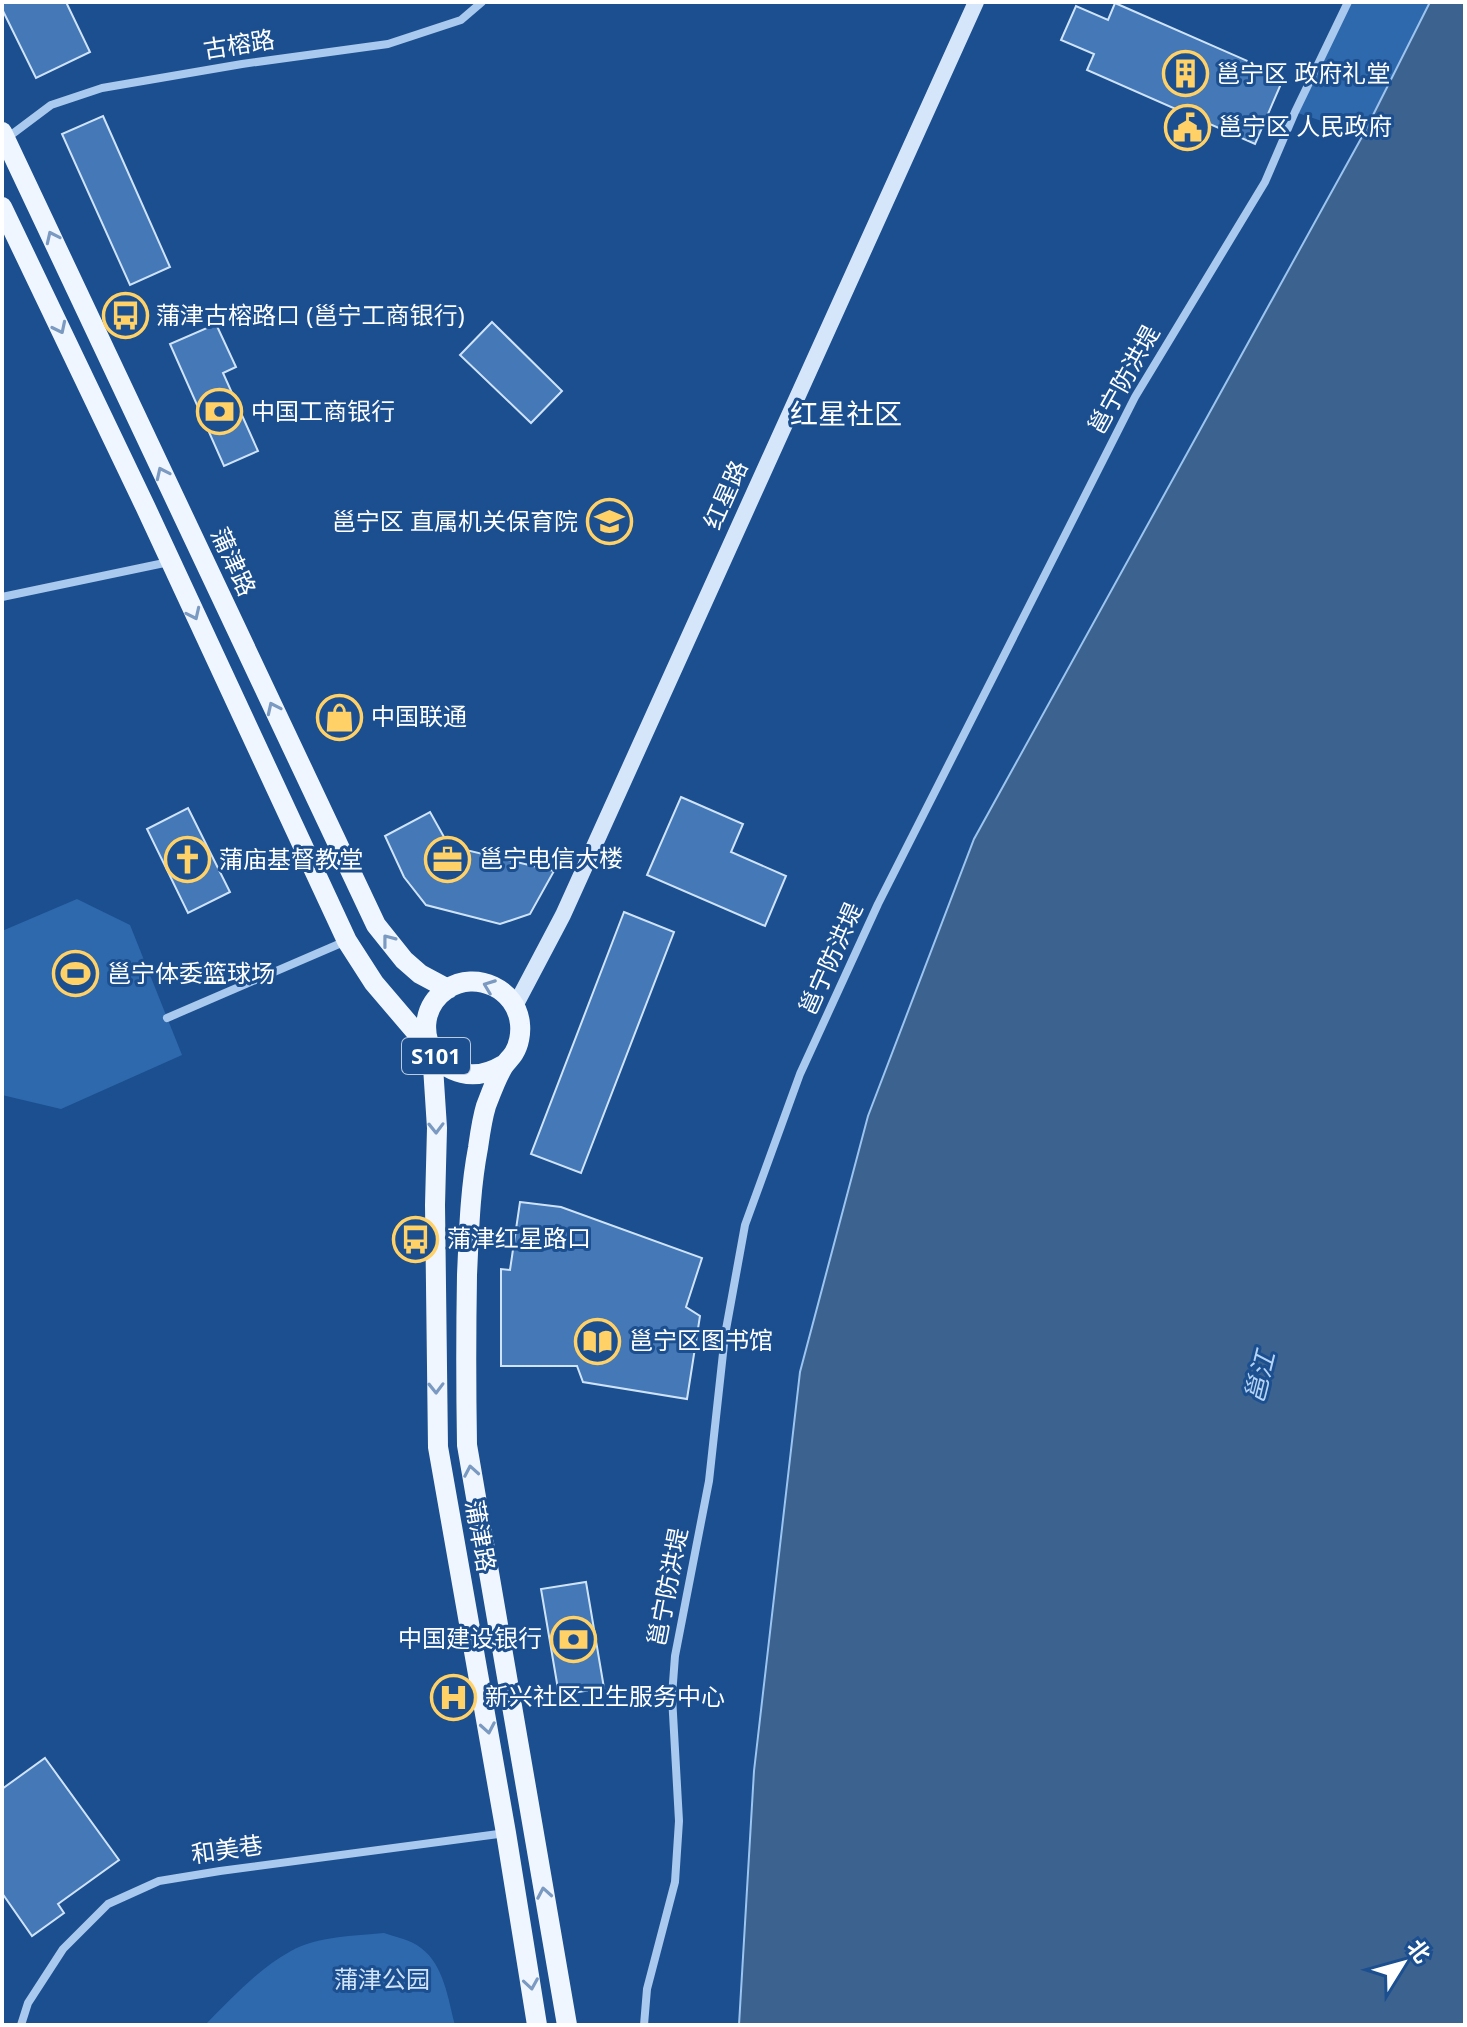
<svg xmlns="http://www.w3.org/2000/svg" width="1467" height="2027" viewBox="0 0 1467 2027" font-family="'Noto Sans','Noto Sans SC',sans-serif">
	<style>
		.green { fill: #2e69ad }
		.water { fill: #3c6290; stroke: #9cc4f0; stroke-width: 2 }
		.building { fill: #4478b7; stroke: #cfe3fa; stroke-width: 2 }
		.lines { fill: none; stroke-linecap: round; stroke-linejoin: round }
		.street { stroke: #a9c9ee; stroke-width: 8 }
		.secondary { stroke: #d6e6fa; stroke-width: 16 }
		.primary { stroke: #f0f6ff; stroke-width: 20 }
		.oneway { stroke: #7b9ac1 }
		.labels { text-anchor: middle; stroke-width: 6; stroke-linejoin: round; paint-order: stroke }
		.shield { fill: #1b4f8f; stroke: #bbcadd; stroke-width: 2 }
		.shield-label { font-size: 22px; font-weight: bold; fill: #fff }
		.street-label { font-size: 24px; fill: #fff; stroke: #1b4f8f }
		.poi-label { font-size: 24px; fill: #fff; stroke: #1b4f8f; text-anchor: start }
		.park-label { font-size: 24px; fill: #cfe3fa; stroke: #1b4f8f }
		.water-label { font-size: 26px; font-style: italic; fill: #b5d3f5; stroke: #1b4f8f }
		.quarter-label { font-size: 28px; fill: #fff; stroke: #1b4f8f }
	</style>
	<rect width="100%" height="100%" fill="#1b4f8f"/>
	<!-- green -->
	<path class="green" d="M 1348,2 L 1430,2 L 1363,135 L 1295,112 Z
		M 77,899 L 130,925 L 182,1055 L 61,1109 L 2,1095 L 2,931 Z
		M 384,1933 C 396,1937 411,1940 421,1948 C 444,1965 448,1999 455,2025 L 205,2025 C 231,1999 258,1969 291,1951 C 318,1936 354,1936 384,1933 Z"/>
	<!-- water -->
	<path class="water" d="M 1430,2 L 1465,2 L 1465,2025 L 739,2025 L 754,1771 L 800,1372 L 868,1116 L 974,839 L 1363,135 Z"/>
	<!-- building -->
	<path class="building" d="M 2,2 L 66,2 L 90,52 L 36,78 L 2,9 Z
		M 1115,3 L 1284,77 L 1255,144 L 1087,70 L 1094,54 L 1061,40 L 1076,6 L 1108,20 Z
		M 103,116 L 170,267 L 130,285 L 62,134 Z
		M 492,322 L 562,391 L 531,423 L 460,355 Z
		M 216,324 L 236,367 L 223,373 L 258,451 L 224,466 L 170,344 Z
		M 681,797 L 743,824 L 731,852 L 786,876 L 765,926 L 647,875 Z
		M 188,808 L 230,892 L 188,913 L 147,829 Z
		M 430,812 L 449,846 L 554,871 L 530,914 L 500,924 L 426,905 L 404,877 L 385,836 Z
		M 624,912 L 674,932 L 581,1173 L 531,1154 Z
		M 520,1202 L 561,1207 L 702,1258 L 686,1307 L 700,1316 L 687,1399 L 583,1382 L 577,1366 L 501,1366 L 501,1269 L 510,1270 Z
		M 586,1582 L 604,1688 L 559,1695 L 541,1589 Z
		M 45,1758 L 119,1860 L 58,1904 L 64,1913 L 32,1936 L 2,1893 L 2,1789 Z"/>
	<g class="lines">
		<!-- street -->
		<path class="street" d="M 7,138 L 51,105 L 102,88 L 242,64 L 388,44 L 461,20 L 482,2
			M 2,597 L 169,562
			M 167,1018 L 346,941
			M 21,2025 L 28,2003 L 63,1949 L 108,1904 L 159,1881 L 220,1871 L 506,1833
			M 644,2025 L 647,1989 L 675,1882 L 679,1821 L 672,1696 L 675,1656 L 709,1481 L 725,1335 L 745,1225 L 800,1074 L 878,904 L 1135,397 L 1265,182 L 1295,112 L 1348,2"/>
		<!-- secondary -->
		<path class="secondary" d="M 515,1006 L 563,915 L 976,2"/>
		<!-- primary -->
		<path class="primary" d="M 2,132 L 376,925 L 404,960 L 420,974 L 448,989
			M 2,207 L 145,506 L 347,941 L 374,983 L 432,1051 L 437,1128 L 435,1205 L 438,1447 L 506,1833 L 537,2025
			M 503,1065 C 443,1101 398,1023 447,989 C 476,970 517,989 520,1024 C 521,1033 519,1045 514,1053 C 511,1058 506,1062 503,1067 C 496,1079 491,1093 486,1106 C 482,1119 480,1134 478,1148 C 470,1190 469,1232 467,1275 C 466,1331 466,1388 467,1445 L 567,2025"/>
	</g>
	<!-- one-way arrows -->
	<defs><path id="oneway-chevron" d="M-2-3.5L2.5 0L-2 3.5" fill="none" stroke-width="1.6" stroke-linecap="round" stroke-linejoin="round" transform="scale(2)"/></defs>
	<g class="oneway">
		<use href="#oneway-chevron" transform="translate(52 237) rotate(-115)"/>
		<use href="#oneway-chevron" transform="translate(60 328) rotate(64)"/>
		<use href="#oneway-chevron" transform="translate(162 473) rotate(-115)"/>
		<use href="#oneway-chevron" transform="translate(194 614) rotate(65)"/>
		<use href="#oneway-chevron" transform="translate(273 708) rotate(-115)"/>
		<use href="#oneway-chevron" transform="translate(388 940) rotate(-128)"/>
		<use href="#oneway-chevron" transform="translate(489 986) rotate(-159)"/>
		<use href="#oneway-chevron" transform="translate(436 1128) rotate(89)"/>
		<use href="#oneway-chevron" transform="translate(436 1388) rotate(89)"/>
		<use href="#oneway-chevron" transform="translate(471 1471) rotate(-100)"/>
		<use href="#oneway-chevron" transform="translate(488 1728) rotate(80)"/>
		<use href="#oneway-chevron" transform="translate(544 1893) rotate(-100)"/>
		<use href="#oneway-chevron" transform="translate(531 1984) rotate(81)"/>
	</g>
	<!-- icons -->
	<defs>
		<symbol id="building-ring" viewBox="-11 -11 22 22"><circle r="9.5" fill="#1b4f8f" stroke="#ffd166" stroke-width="1.5"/><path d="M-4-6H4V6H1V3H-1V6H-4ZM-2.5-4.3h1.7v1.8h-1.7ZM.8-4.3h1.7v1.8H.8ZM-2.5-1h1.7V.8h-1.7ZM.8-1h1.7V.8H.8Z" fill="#ffd166"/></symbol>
		<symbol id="civic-ring" viewBox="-11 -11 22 22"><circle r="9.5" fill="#1b4f8f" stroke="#ffd166" stroke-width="1.5"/><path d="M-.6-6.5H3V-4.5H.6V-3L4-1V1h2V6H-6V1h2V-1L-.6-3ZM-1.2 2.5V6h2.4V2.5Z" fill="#ffd166"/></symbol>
		<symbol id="bus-ring" viewBox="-11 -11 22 22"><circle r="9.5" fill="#1b4f8f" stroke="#ffd166" stroke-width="1.5"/><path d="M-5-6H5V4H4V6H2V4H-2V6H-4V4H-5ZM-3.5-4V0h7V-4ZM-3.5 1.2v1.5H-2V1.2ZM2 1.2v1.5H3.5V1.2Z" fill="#ffd166"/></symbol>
		<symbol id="bank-ring" viewBox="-11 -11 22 22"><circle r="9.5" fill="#1b4f8f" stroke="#ffd166" stroke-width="1.5"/><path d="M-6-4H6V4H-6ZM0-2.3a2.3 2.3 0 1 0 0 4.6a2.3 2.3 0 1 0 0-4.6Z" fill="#ffd166"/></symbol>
		<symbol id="school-ring" viewBox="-11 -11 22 22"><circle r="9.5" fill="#1b4f8f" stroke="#ffd166" stroke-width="1.5"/><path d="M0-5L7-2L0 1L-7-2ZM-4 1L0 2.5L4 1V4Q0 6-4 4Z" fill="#ffd166"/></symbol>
		<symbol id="shop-ring" viewBox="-11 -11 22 22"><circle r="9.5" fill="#1b4f8f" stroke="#ffd166" stroke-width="1.5"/><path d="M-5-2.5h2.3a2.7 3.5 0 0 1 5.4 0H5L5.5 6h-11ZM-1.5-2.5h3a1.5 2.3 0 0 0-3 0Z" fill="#ffd166"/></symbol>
		<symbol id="office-ring" viewBox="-11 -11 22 22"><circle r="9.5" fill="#1b4f8f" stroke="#ffd166" stroke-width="1.5"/><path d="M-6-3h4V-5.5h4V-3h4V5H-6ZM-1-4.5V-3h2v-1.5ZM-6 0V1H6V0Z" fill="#ffd166"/></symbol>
		<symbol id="church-ring" viewBox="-11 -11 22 22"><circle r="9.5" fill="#1b4f8f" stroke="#ffd166" stroke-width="1.5"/><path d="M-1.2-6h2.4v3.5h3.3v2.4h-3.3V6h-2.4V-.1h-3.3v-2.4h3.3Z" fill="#ffd166"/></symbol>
		<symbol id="stadium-ring" viewBox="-11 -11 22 22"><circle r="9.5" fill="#1b4f8f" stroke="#ffd166" stroke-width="1.5"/><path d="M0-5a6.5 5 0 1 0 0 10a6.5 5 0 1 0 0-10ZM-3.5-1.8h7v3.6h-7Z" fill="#ffd166"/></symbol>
		<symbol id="library-ring" viewBox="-11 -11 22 22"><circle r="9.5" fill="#1b4f8f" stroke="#ffd166" stroke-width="1.5"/><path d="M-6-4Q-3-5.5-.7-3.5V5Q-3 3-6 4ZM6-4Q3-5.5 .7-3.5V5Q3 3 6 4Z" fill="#ffd166"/></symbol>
		<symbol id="hospital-ring" viewBox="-11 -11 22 22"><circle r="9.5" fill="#1b4f8f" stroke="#ffd166" stroke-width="1.5"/><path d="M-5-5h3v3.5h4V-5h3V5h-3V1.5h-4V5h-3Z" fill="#ffd166"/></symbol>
	</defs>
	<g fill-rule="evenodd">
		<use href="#building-ring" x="1160" y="48" width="51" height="51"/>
		<use href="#civic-ring" x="1162" y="102" width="51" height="51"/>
		<use href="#bus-ring" x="100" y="290" width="51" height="51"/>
		<use href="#bank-ring" x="194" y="386" width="51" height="51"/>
		<use href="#school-ring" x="584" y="496" width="51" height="51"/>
		<use href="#shop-ring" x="314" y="692" width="51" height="51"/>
		<use href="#office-ring" x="422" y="834" width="51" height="51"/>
		<use href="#church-ring" x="162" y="834" width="51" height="51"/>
		<use href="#stadium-ring" x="50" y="948" width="51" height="51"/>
		<use href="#bus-ring" x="390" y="1214" width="51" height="51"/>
		<use href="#library-ring" x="572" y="1316" width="51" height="51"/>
		<use href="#bank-ring" x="548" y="1614" width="51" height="51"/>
		<use href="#hospital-ring" x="428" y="1672" width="51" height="51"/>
	</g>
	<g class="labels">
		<!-- shield labels -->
		<rect class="shield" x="402" y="1038" width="68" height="36" rx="6"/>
		<g class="shield-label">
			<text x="436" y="1064">S101</text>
		</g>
		<!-- street labels -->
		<g class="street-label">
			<text transform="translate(239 45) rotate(-9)" y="8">古榕路</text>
			<text transform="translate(1124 380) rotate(-61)" y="8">邕宁防洪堤</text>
			<text transform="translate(726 495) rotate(-66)" y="8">红星路</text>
			<text transform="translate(233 562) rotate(65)" y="8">蒲津路</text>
			<text transform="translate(831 959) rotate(-66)" y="8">邕宁防洪堤</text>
			<text transform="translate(480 1536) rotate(80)" y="8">蒲津路</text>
			<text transform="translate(668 1587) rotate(-79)" y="8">邕宁防洪堤</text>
			<text transform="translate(227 1850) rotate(-8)" y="8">和美巷</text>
		</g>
		<!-- poi labels -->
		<g class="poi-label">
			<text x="1216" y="82">邕宁区 政府礼堂</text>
			<text x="1218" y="135">邕宁区 人民政府</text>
			<text x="156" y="324">蒲津古榕路口 (邕宁工商银行)</text>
			<text x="251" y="420">中国工商银行</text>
			<text x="578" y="530" text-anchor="end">邕宁区 直属机关保育院</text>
			<text x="371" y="725">中国联通</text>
			<text x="479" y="867">邕宁电信大楼</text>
			<text x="219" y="868">蒲庙基督教堂</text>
			<text x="107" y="982">邕宁体委篮球场</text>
			<text x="447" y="1247">蒲津红星路口</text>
			<text x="629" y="1349">邕宁区图书馆</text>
			<text x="542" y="1647" text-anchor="end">中国建设银行</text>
			<text x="485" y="1705">新兴社区卫生服务中心</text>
		</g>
		<!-- park labels -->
		<g class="park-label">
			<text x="382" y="1988">蒲津公园</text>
		</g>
		<!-- water labels -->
		<g class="water-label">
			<text transform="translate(1260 1377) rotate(-76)" y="9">邕江</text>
		</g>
		<!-- quarter labels -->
		<g class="quarter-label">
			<text x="846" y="424">红星社区</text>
		</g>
	</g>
	<!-- border -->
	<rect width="1467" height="2027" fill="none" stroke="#ffffff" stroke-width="8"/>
	<!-- north arrow -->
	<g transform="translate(1403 1963) rotate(53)" stroke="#1b4f8f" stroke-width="6" paint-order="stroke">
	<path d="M0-6L14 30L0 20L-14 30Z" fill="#ffffff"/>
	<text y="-12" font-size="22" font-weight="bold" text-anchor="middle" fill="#ffffff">北</text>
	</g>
</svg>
